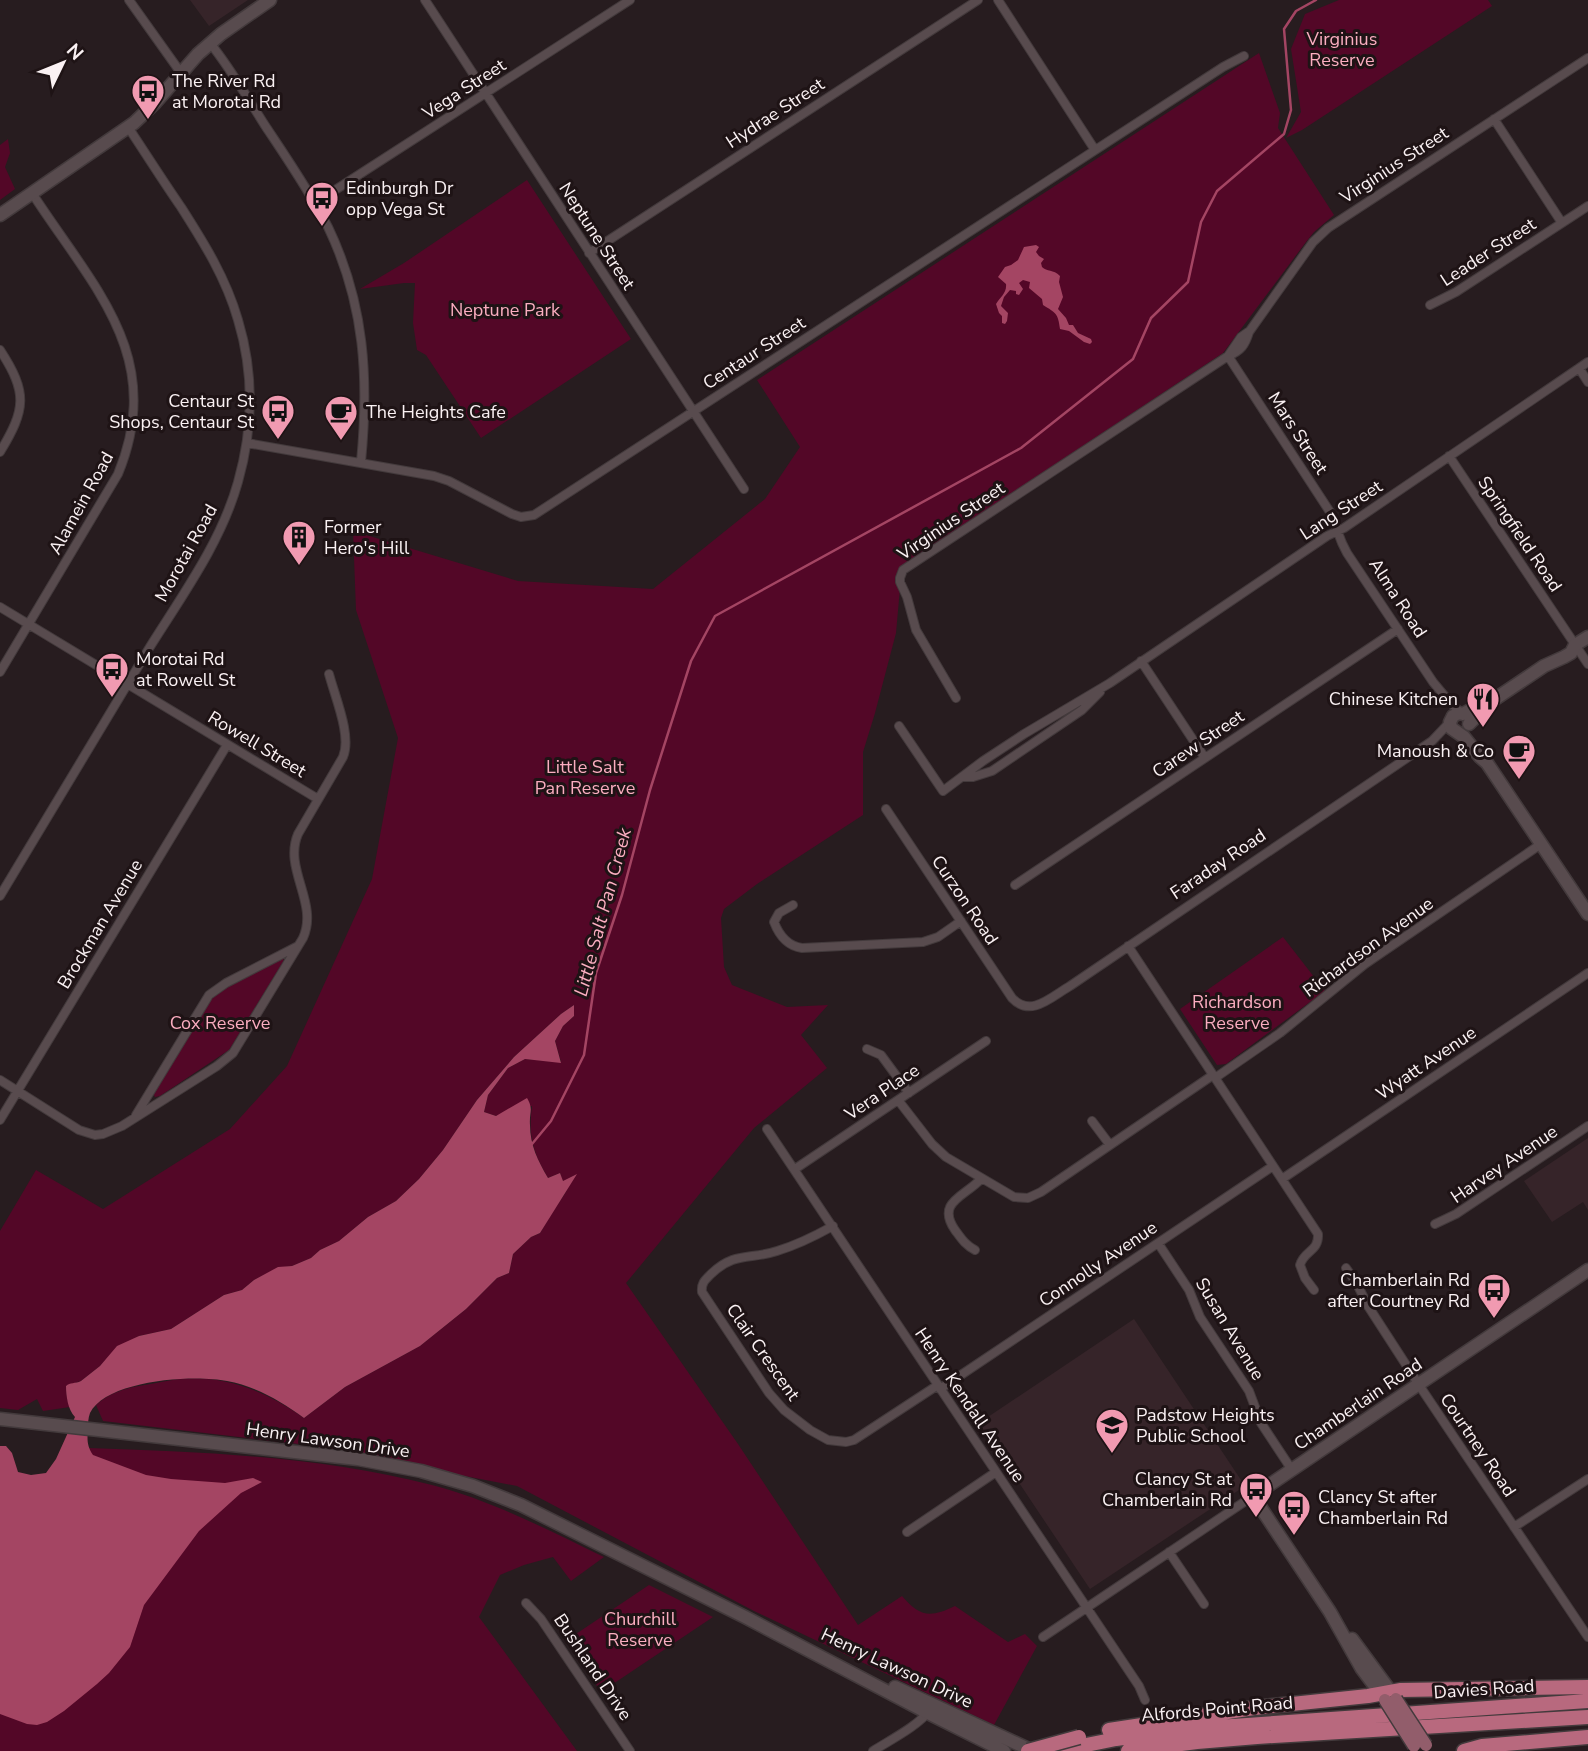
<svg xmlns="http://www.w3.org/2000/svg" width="1588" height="1751" viewBox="0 0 1588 1751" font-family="'Nunito Sans',sans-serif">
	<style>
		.built { fill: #362429 }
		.green { fill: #530727 }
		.water { fill: #a44563 }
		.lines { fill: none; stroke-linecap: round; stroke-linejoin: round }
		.stream { stroke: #a44563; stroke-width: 2.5 }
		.street-casing { stroke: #433a3c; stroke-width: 10 }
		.secondary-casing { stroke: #433a3c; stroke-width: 15 }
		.highway-casing { stroke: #433a3c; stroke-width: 17 }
		.street { stroke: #584b4e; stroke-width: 8 }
		.secondary { stroke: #584b4e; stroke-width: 12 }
		.highway { stroke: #b8697e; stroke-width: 14 }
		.primary-bridge-casing { stroke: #433a3c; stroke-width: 15; stroke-linecap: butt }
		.highway-bridge-casing { stroke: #433a3c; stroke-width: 17; stroke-linecap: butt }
		.primary-bridge { stroke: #925d6b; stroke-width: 12 }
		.highway-bridge { stroke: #b8697e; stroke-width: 14 }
		.labels { text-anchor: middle; stroke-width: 6; stroke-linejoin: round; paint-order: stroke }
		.park-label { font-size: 18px; fill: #fbadc0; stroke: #1e1315 }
		.poi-label { font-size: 18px; fill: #faf1f3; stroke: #1e1315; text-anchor: start }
		.street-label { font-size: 18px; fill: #faf1f3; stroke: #1e1315 }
		.water-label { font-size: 19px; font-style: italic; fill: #fcaec1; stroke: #1e1315 }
	</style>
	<rect width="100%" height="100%" fill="#271c1f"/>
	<!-- built -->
	<path class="built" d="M 190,0 L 248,0 L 209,26 Z
		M 1588,1138 L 1588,1210 L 1583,1202 L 1552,1222 L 1524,1181 Z
		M 1134,1319 L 1245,1486 L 1090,1589 L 979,1423 Z"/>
	<!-- green -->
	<path class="green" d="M 1339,0 L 1488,0 L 1492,6 L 1302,130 L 1286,138 L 1301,112 L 1291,49 L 1305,14 Z
		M 1259,53 L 1280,113 L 1278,128 L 1334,215 L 1314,232 L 1306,242 L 1223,353 L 902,566 L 896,633 L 875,713 L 863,752 L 863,815 L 757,884 L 724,909 L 721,918 L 724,967 L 732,985 L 787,1007 L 828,1005 L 801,1035 L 827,1068 L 754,1128 L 626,1283 L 738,1444 L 858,1625 L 902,1596 C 920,1617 930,1618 955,1606 L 1008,1642 L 1025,1634 L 1037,1646 L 994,1725 L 754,1611 L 517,1486 L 299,1444 L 103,1421 L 96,1405 C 117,1387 136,1387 161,1382 C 215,1371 260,1387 304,1418 L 345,1387 L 420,1346 L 466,1309 L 497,1278 L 509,1273 L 513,1254 L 531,1237 L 540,1233 L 553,1211 L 564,1195 L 575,1175 L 563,1182 L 560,1173 L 548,1178 C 533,1152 528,1137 532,1106 L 496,1116 L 484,1112 L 488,1095 L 508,1068 L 525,1059 L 561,1062 L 555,1041 L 563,1026 L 574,1016 L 574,1005 L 561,1014 L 514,1057 L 477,1100 L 443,1150 L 419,1179 L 396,1201 L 368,1217 L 339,1241 L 320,1250 L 311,1258 L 292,1266 L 278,1268 L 254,1280 L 242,1290 L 224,1295 L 171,1329 L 139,1336 L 113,1352 L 100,1366 L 81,1381 L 66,1386 L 67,1398 L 70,1407 L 43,1411 L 37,1399 L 18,1410 L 0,1408 L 0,1231 L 36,1170 L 103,1209 L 230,1129 L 287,1066 L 372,879 L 398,738 L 356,610 L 353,531 L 518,581 L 653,589 L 765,499 L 800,447 L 757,380 Z
		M 8,139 L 10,153 L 5,167 L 15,189 L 0,200 L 0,145 Z
		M 527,180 L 631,339 L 481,438 L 426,355 L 417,350 L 413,323 L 415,283 L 404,283 L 360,289 L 404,263 Z
		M 1283,937 L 1325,991 L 1226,1064 L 1217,1065 L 1180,1009 Z
		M 283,958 L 284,958 L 283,962 L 229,1050 L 160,1096 L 155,1097 L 153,1093 L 211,999 L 224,989 Z
		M 88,1448 C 203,1452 320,1456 432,1485 C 493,1501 548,1530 604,1557 L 571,1581 L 553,1557 L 524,1565 L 500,1575 L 479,1617 L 577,1751 L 0,1751 L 0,1645 L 106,1482 Z
		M 649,1585 L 713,1617 L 601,1692 L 567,1640 Z"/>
	<!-- water -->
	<path class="water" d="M 1036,245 L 1039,247 L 1036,252 L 1039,256 L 1044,259 L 1041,263 L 1042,267 C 1047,272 1053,269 1060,276 L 1059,282 L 1063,297 L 1058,309 L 1066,318 L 1069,325 L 1073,325 L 1078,333 L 1091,339 L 1092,342 L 1090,344 L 1084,342 L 1069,331 L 1060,329 C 1058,313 1056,313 1043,305 L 1042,299 L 1029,288 L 1030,282 L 1023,280 L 1019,283 L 1023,289 L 1019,295 L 1016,294 L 1016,291 L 1010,290 L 1004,297 L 1001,306 L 1008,313 L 1007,321 L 1005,324 L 1002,323 L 1002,316 L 999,313 L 996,304 C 1000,297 1007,293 1006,284 L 998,277 L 1005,267 L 1011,265 L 1018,260 L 1024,247 Z
		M 574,1005 L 574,1016 L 563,1026 L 555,1041 L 561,1063 L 525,1059 L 508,1068 L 488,1095 L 484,1112 L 496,1116 L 527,1098 C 534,1110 529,1112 530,1125 C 530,1145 538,1161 548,1178 L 560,1173 L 563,1181 L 577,1174 L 540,1233 L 531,1237 L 513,1254 L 509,1273 L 497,1278 L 466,1309 L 420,1346 L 345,1387 L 304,1418 C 281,1401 255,1386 227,1381 C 194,1374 106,1380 90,1413 C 88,1418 88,1424 88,1429 C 87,1440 87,1446 93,1455 L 146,1475 L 171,1479 L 225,1483 L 253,1478 L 262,1482 L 241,1493 L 199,1531 L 144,1605 L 130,1647 L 109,1673 L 97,1684 L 64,1711 L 47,1722 L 37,1725 L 27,1724 L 0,1714 L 0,1446 L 6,1446 L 12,1453 L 18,1472 L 31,1475 L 46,1473 L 56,1459 L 75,1417 C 68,1410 66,1396 66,1386 C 70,1382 75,1384 81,1381 L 100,1366 L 117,1346 L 139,1336 L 171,1329 L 224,1295 L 242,1290 L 254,1280 L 278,1267 L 292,1266 L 311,1258 L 320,1250 L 339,1241 L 368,1217 L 396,1201 L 419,1179 L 443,1150 L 477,1100 L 514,1057 L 561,1014 Z"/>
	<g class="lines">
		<!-- stream -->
		<path class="stream" d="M 532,1144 L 551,1121 L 584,1055 L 596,973 L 622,895 L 650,790 L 691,661 L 715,616 L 1021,448 L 1133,359 L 1151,318 L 1188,282 L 1201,222 L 1217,191 L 1284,134 L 1291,110 L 1284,29 L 1296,11 L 1316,0"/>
		<defs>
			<path id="street" d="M 129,0 L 181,73
				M 425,0 L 744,489
				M 998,0 L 1095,150
				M 210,43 C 231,69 248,99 266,127 C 288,160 310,192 328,227 C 365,304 369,379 361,462
				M 1494,119 L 1562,223
				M 315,203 L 630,0
				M 589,253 L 978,0
				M 1430,305 L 1456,292 L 1588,206
				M 0,350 C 28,393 26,409 0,452
				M 1228,356 L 1330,512 L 1342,543 L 1347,553 L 1433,682 L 1448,700 L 1462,714
				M 1228,356 L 1241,337 L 1248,332
				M 1579,368 L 1588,382
				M 247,443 L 434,476 L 449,481 L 512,514 L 521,517 L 534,515 L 1223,67 L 1244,56
				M 1449,456 L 1588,664
				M 0,607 L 318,799
				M 1141,661 L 1205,758
				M 0,672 L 118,474 C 167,356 92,286 32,193
				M 956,698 L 916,630 L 907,597 L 900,582 L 900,578 L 903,570 L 1228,356 C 1241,351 1245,345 1249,332 L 1313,242 L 1328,228 L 1588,58
				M 899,726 L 943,791 L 983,761 L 1024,734 L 1110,683 L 1327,536 L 1344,528 L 1588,362
				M 962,777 L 973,777 L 992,771 L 1082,710 L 1100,692
				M 886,809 L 1012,998 C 1031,1018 1051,997 1070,986 L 1432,741 L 1450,722
				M 1015,885 L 1398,629
				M 0,896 C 49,814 98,732 148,650 C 181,597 221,543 238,482 C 253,429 254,373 238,320 C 226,278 204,243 181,207 C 163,181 146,154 128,127
				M 793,905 L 779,913 L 774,922 C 779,935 787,946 802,948 L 923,942 L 938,937 L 961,921
				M 1128,946 L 1318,1234 C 1319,1252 1304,1250 1300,1265 L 1305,1278 L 1314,1290
				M 867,1049 L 881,1055 L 909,1093
				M 1215,1078 L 1280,1033 L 1365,964 L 1541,844
				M 0,1080 L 79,1130 L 95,1135 L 103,1134 L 122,1126 L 217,1066 L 233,1053 L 303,938 C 319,903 283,869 298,834 L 343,757 C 352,736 335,697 329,674
				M 898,1100 L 932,1144 L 946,1157 L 1014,1197 L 1028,1198 L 1041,1192 L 1213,1075
				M 136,1115 L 209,995 L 226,983 L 298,946
				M 0,1120 L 227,745
				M 1092,1121 L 1110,1145
				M 767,1129 L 1139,1686 L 1145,1700
				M 795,1169 L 986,1041
				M 1282,1179 L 1588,973
				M 1435,1224 L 1456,1214 L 1588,1126
				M 833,1226 C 815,1236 797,1245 777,1251 C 750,1260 735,1251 711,1274 C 705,1280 701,1283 702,1292 L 769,1393 L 784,1410 L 810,1430 L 828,1440 L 846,1442 L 854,1440 L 938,1385
				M 1158,1243 L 1189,1290 L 1200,1317 L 1249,1391 L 1261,1423 L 1292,1470
				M 975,1250 C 965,1245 961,1238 955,1230 C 936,1202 964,1197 981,1179
				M 1346,1268 L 1357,1284 L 1368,1306 L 1423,1391 L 1588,1637
				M 940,1389 L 1273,1166
				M 1514,1527 L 1588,1479
				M 907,1532 L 996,1472
				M 1169,1552 L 1204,1604
				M 526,1603 L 541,1619 L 630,1751
				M 1043,1637 L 1253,1496
				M 873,1751 C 890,1740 918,1726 930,1710"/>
			<path id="secondary" d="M 0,215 L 134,123 L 155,103 L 198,54 L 221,34 L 270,0
				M 1492,701 L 1483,703 L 1463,714 L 1459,713 L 1453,716 L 1450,722 L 1451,728 L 1464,737 L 1480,757 L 1487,763 L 1588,914
				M 1469,724 L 1492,701 L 1544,666 L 1564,657 L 1571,653 L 1575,645 L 1588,637
				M 0,1419 L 358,1459 L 421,1471 L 473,1486 L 521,1505 L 745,1617 L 928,1713 L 1004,1751
				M 1352,1639 L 1391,1692
				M 895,1687 L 1033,1751
				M 1380,1693 L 1362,1669 L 1330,1612 L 1253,1496 L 1588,1270"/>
			<path id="highway" d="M 1109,1730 L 1254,1708 L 1368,1696 L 1401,1690 L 1588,1687
				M 1056,1751 L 1116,1739 L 1189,1729 L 1588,1701
				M 1128,1751 L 1197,1742 L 1257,1737 L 1588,1717
				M 1464,1751 L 1482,1746 L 1588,1737"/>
		</defs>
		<!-- street casing -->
		<use href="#street" class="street-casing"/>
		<!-- secondary casing -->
		<use href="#secondary" class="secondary-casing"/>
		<!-- highway casing -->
		<use href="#highway" class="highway-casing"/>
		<!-- street -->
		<use href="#street" class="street"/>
		<!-- secondary -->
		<use href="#secondary" class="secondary"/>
		<!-- highway -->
		<use href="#highway" class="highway"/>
		<defs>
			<path id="primary-bridge" d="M 1396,1699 L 1426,1745
				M 1385,1700 L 1414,1746"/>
			<path id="highway-bridge" d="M 1028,1751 L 1079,1737"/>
		</defs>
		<!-- primary-bridge casing -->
		<use href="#primary-bridge" class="primary-bridge-casing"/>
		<!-- highway-bridge casing -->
		<use href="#highway-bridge" class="highway-bridge-casing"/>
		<!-- primary-bridge -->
		<use href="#primary-bridge" class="primary-bridge"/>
		<!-- highway-bridge -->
		<use href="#highway-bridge" class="highway-bridge"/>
	</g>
	<!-- icons -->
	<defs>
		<symbol id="bus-pin" viewBox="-11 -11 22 30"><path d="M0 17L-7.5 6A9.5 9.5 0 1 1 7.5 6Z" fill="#f19ab1" stroke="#1e1315"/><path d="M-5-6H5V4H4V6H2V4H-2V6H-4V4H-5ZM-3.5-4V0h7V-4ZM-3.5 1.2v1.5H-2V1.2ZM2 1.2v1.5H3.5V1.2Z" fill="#111"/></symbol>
		<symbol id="cafe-pin" viewBox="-11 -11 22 30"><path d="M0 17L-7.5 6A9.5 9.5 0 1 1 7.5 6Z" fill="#f19ab1" stroke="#1e1315"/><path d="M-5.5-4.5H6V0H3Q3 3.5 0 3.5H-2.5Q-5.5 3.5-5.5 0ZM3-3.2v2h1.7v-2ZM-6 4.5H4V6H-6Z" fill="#111"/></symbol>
		<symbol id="building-pin" viewBox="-11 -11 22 30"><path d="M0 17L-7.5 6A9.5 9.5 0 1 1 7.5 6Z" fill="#f19ab1" stroke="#1e1315"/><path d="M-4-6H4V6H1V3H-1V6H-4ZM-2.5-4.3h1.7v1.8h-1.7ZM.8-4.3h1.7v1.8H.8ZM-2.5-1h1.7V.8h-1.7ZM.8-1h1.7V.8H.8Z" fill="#111"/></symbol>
		<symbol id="restaurant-pin" viewBox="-11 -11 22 30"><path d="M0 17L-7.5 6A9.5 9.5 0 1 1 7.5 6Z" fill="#f19ab1" stroke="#1e1315"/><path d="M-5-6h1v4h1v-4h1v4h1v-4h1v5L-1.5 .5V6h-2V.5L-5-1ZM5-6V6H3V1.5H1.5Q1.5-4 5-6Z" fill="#111"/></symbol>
		<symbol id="school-pin" viewBox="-11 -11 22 30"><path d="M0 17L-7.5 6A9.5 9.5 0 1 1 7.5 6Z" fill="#f19ab1" stroke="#1e1315"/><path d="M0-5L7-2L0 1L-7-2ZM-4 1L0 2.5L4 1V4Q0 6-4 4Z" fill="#111"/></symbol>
	</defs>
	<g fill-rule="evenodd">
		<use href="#bus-pin" x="129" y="72" width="38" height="52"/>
		<use href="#bus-pin" x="303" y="179" width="38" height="52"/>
		<use href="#bus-pin" x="259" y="392" width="38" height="52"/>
		<use href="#cafe-pin" x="322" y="393" width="38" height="52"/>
		<use href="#building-pin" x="280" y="518" width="38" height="52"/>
		<use href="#bus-pin" x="93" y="650" width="38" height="52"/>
		<use href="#restaurant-pin" x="1464" y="680" width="38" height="52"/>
		<use href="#cafe-pin" x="1500" y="732" width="38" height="52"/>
		<use href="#bus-pin" x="1475" y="1271" width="38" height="52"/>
		<use href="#school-pin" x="1093" y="1406" width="38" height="52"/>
		<use href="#bus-pin" x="1237" y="1470" width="38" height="52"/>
		<use href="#bus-pin" x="1275" y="1488" width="38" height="52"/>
	</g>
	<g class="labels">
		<!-- park labels -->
		<g class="park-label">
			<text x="1342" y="45">Virginius<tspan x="1342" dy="21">Reserve</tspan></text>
			<text x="505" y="316">Neptune Park</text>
			<text x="585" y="773">Little Salt<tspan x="585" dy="21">Pan Reserve</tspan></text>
			<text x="1237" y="1008">Richardson<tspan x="1237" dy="21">Reserve</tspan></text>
			<text x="220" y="1029">Cox Reserve</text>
			<text x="640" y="1625">Churchill<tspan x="640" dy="21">Reserve</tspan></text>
		</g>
		<!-- poi labels -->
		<g class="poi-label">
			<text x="172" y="87">The River Rd<tspan x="172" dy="21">at Morotai Rd</tspan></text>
			<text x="346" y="194">Edinburgh Dr<tspan x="346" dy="21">opp Vega St</tspan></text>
			<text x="254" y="407" text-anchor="end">Centaur St<tspan x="254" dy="21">Shops, Centaur St</tspan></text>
			<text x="366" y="418">The Heights Cafe</text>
			<text x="324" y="533">Former<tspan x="324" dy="21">Hero's Hill</tspan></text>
			<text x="136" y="665">Morotai Rd<tspan x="136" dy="21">at Rowell St</tspan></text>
			<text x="1458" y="705" text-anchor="end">Chinese Kitchen</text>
			<text x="1494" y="757" text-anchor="end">Manoush &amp; Co</text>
			<text x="1470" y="1286" text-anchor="end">Chamberlain Rd<tspan x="1470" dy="21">after Courtney Rd</tspan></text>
			<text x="1136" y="1421">Padstow Heights<tspan x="1136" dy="21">Public School</tspan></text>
			<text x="1232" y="1485" text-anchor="end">Clancy St at<tspan x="1232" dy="21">Chamberlain Rd</tspan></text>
			<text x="1318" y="1503">Clancy St after<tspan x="1318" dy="21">Chamberlain Rd</tspan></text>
		</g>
		<!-- street labels -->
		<g class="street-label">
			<text transform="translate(464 89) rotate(-33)" y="6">Vega Street</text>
			<text transform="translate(775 113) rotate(-33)" y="6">Hydrae Street</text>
			<text transform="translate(1394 165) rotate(-33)" y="6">Virginius Street</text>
			<text transform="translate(597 236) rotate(57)" y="6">Neptune Street</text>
			<text transform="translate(1488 252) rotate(-33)" y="6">Leader Street</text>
			<text transform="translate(754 353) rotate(-33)" y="6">Centaur Street</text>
			<text transform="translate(1298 433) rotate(57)" y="6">Mars Street</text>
			<text transform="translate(81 503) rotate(-61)" y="6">Alamein Road</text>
			<text transform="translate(1341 510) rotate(-33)" y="6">Lang Street</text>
			<text transform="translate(951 521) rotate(-34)" y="6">Virginius Street</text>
			<text transform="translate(1520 534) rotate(56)" y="6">Springfield Road</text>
			<text transform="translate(186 553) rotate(-61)" y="6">Morotai Road</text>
			<text transform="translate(1398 598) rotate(57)" y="6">Alma Road</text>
			<text transform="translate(257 744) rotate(31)" y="6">Rowell Street</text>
			<text transform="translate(1198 744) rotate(-34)" y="6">Carew Street</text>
			<text transform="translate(1218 864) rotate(-34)" y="6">Faraday Road</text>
			<text transform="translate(965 900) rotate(56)" y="6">Curzon Road</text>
			<text transform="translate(100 924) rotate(-59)" y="6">Brockman Avenue</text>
			<text transform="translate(1368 947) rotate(-36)" y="6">Richardson Avenue</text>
			<text transform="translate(1426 1063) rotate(-34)" y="6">Wyatt Avenue</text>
			<text transform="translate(882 1092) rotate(-34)" y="6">Vera Place</text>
			<text transform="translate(1504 1164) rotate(-34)" y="6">Harvey Avenue</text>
			<text transform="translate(1098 1264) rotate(-34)" y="6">Connolly Avenue</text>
			<text transform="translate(1230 1329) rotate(59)" y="6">Susan Avenue</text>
			<text transform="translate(763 1352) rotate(55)" y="6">Clair Crescent</text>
			<text transform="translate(1358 1404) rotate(-34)" y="6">Chamberlain Road</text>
			<text transform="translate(970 1405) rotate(56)" y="6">Henry Kendall Avenue</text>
			<text transform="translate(328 1440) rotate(8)" y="6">Henry Lawson Drive</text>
			<text transform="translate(1478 1445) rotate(56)" y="6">Courtney Road</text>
			<text transform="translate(593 1667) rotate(56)" y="6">Bushland Drive</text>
			<text transform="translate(897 1668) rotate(25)" y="6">Henry Lawson Drive</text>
			<text transform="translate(1484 1689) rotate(-4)" y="6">Davies Road</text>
			<text transform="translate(1217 1709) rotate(-5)" y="6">Alfords Point Road</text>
		</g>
		<!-- water labels -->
		<g class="water-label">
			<text transform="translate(602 912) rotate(-75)" y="7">Little Salt Pan Creek</text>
		</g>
	</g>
	<!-- north arrow -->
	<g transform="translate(63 63) rotate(47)" stroke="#1e1315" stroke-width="5" paint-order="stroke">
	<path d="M0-5L12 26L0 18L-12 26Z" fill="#faf1f3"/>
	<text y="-10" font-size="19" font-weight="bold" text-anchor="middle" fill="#faf1f3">N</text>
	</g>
</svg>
